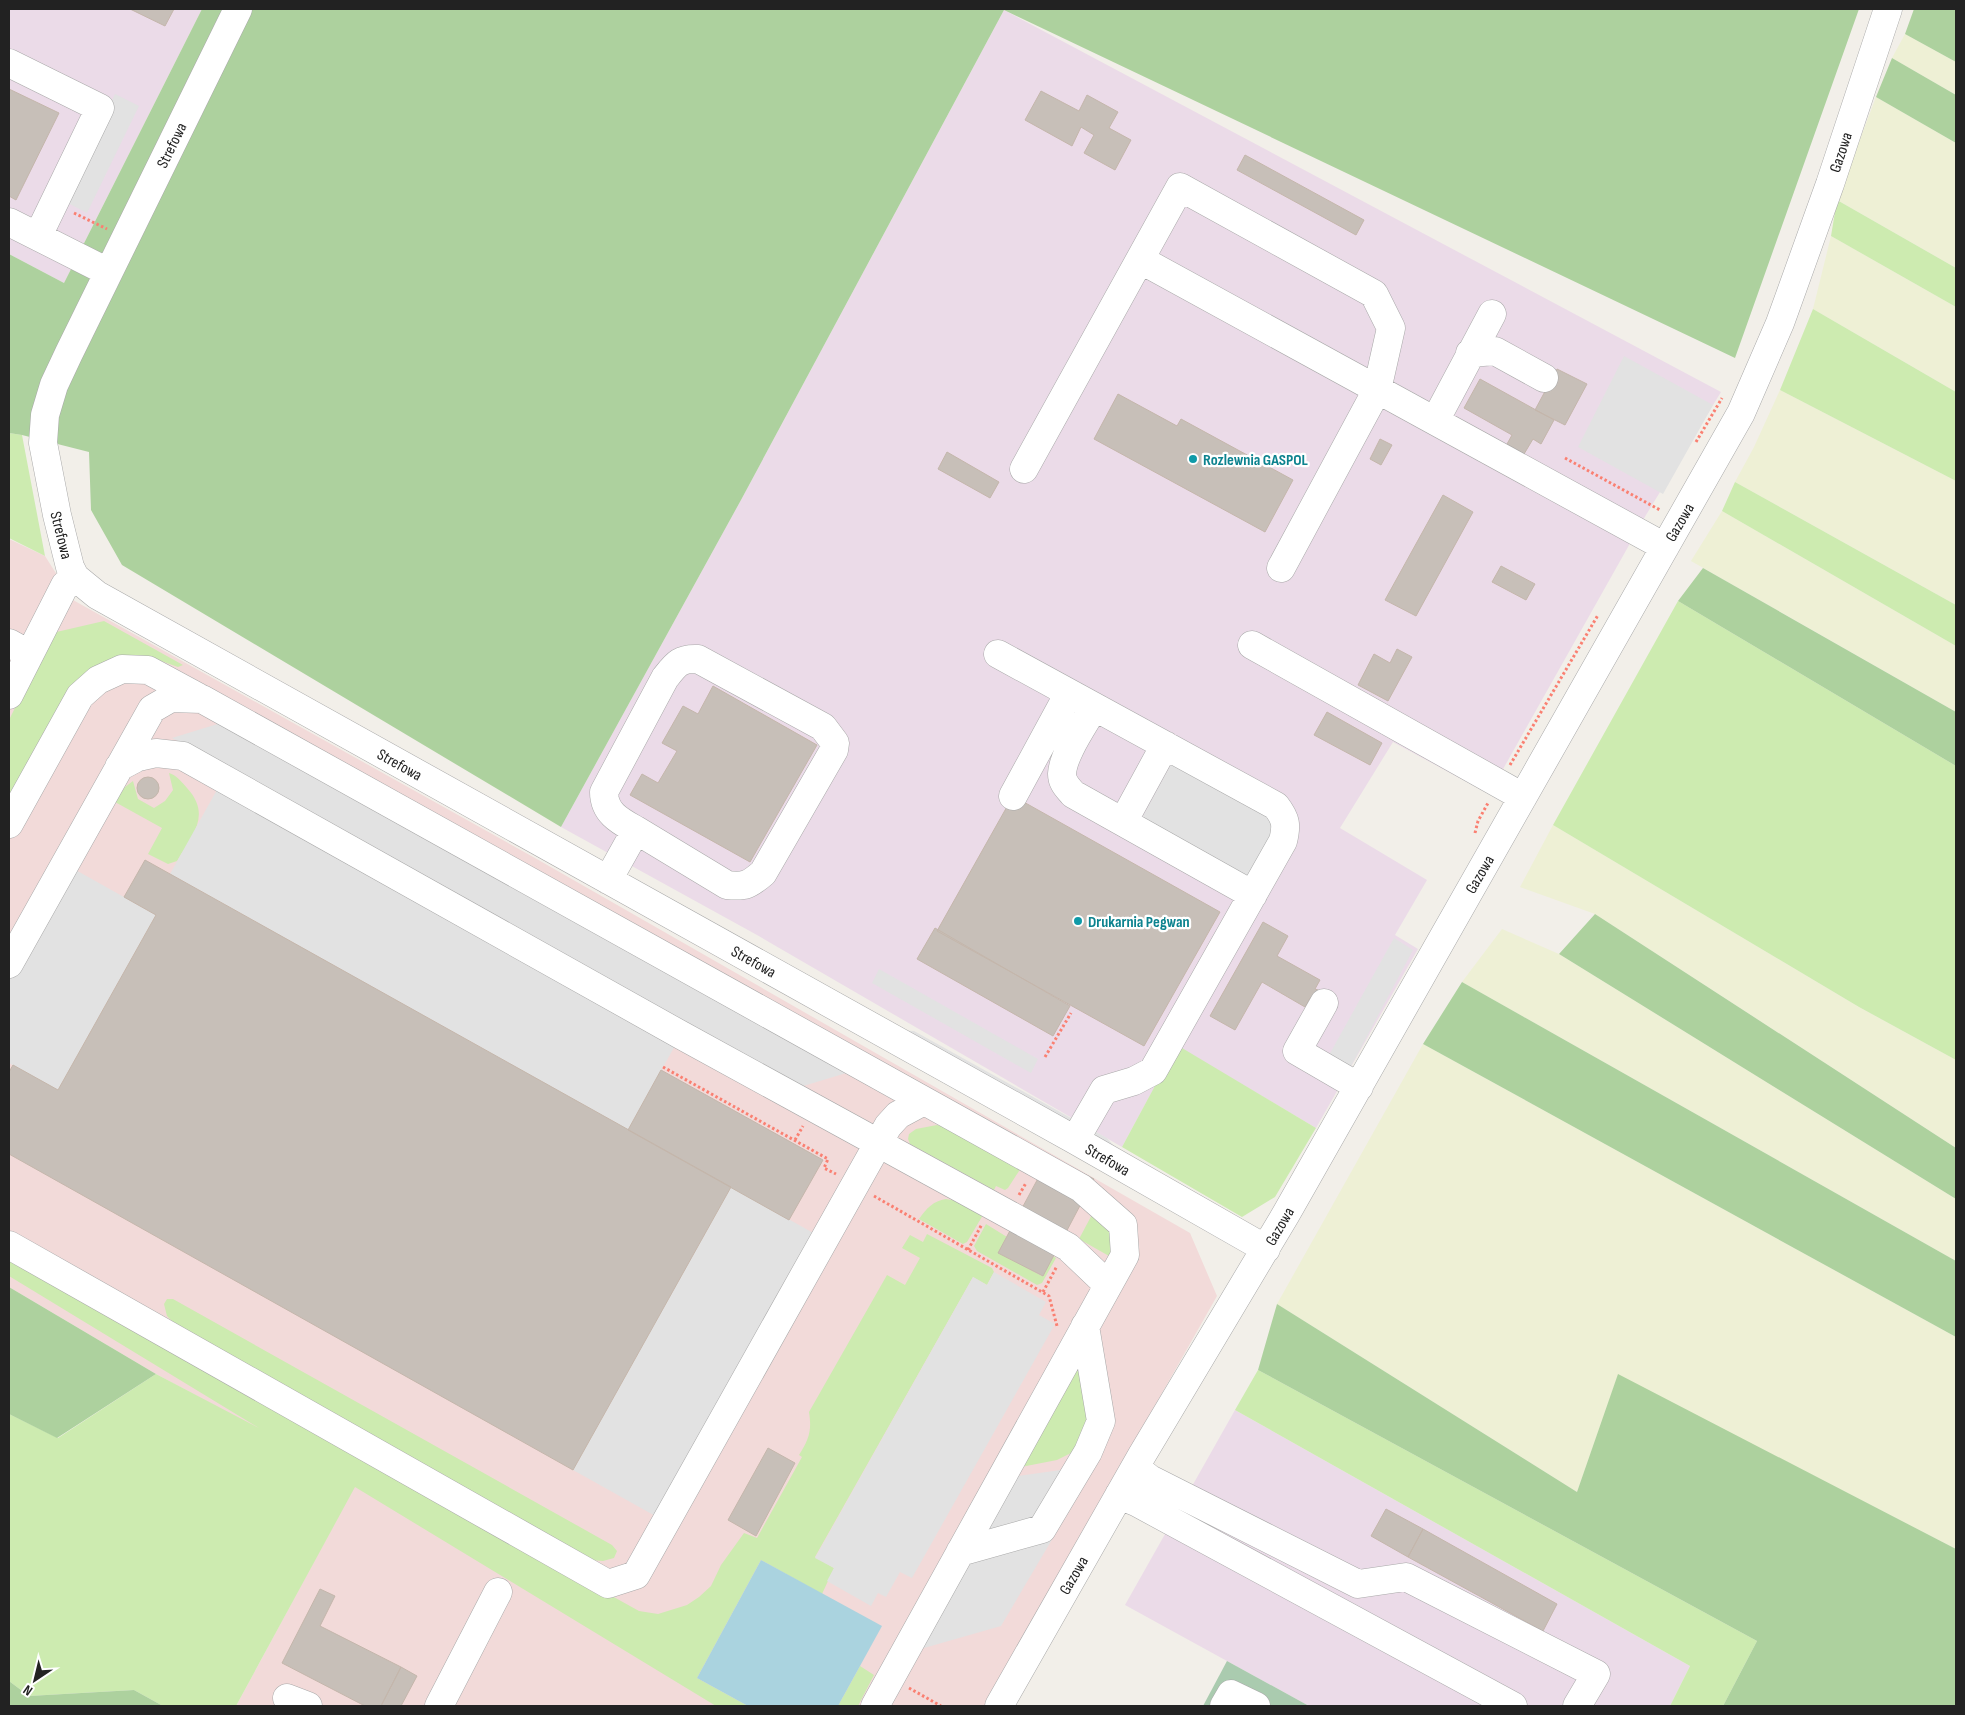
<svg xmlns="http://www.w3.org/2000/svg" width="1965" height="1715" viewBox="0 0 1965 1715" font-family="'Sofia Sans Condensed',sans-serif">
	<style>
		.commercial { fill: #f2dad9 }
		.industrial { fill: #ebdbe8 }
		.farmland { fill: #eef0d5 }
		.grass { fill: #cdebb0 }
		.forest { fill: #add19e }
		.cemetery { fill: #aacbaf }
		.parking { fill: #e2e2e2 }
		.water { fill: #aad3df }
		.building { fill: #c7bfb8; stroke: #c4b6ab }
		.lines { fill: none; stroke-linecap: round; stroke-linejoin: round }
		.minor-casing { stroke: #a9a9a9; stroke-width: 29 }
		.path { stroke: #fa8072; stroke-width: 3; stroke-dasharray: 2.5 2.5; stroke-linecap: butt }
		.minor { stroke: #fff; stroke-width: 28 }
		.culture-dot { fill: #0f9aa8; stroke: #fff; stroke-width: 2 }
		.labels { text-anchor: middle; stroke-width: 4.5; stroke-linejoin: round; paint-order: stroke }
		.street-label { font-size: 16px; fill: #222; stroke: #fff }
		.culture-label { font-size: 16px; font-weight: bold; fill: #0d838f; stroke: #fff; text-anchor: start }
	</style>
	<rect width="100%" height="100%" fill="#f2efe9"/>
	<!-- commercial -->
	<path class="commercial" d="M 9,539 L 45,556 L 73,600 L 535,858 L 1190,1233 L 1217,1296 L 985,1706 L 236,1706 L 357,1482 L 156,1374 L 9,1287 Z"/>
	<!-- industrial -->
	<path class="industrial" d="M 9,9 L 202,9 L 64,283 L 9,254 Z
		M 1004,10 L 1721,392 L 1646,515 L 1489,794 L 1393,742 L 1340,828 L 1427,880 L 1395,935 L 1418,949 L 1316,1128 L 1177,1046 L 1122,1147 L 757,935 L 561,827 L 741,500 Z
		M 1235,1410 L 1690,1666 L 1670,1706 L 1309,1706 L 1125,1605 Z"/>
	<!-- farmland -->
	<path class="farmland" d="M 1905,34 L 1956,62 L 1956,95 L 1892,58 Z
		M 1876,97 L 1956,143 L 1956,268 L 1837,200 Z
		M 1831,236 L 1956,307 L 1956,392 L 1813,309 Z
		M 1780,390 L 1956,481 L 1956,605 L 1735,482 L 1754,447 Z
		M 1722,511 L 1956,646 L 1956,712 L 1691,561 Z
		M 1553,825 L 1859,1007 L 1956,1060 L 1956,1148 L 1595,914 L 1520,887 Z
		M 1502,929 L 1559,954 L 1956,1199 L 1956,1261 L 1462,982 Z
		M 1423,1044 L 1956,1337 L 1956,1549 L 1618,1375 L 1577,1492 L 1277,1304 Z"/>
	<!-- grass -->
	<path class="grass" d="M 1837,200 L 1956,268 L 1956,307 L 1831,236 Z
		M 1813,309 L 1956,392 L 1956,481 L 1780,390 Z
		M 9,433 L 22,435 L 45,556 L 9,538 Z
		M 1735,482 L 1956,605 L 1956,646 L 1722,511 Z
		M 1678,601 L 1956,766 L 1956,1060 L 1859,1007 L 1553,825 Z
		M 104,621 L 183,665 L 178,667 L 147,656 L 109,660 L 78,679 L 58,708 L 9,799 L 9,720 L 52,633 Z
		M 169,773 C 176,775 182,782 187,788 C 212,815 192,836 177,861 L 168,864 L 148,854 L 162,828 L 115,802 L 125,787 L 133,781 L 138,799 L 154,808 L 165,801 L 173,790 Z
		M 1177,1045 L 1316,1128 L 1275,1197 L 1242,1217 L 1122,1147 Z
		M 937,1125 L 951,1129 L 1021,1168 L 1008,1188 L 1005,1190 L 996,1186 L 994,1190 L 910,1144 L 908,1139 L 909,1134 L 916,1129 Z
		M 946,1199 L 957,1201 L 983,1215 L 967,1242 L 963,1244 L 919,1219 C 927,1208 933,1201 946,1199 Z
		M 1095,1209 L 1112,1226 L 1111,1252 L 1109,1256 L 1079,1239 Z
		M 986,1224 L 1007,1237 L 999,1253 L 1042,1276 L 1053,1256 L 1056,1258 L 1042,1283 L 1037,1285 L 977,1251 L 974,1246 Z
		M 927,1234 L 992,1268 L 994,1272 L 987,1285 L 973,1277 L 815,1557 L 834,1568 L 822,1594 L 761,1560 L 697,1678 L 748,1706 L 716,1706 L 355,1487 L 236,1706 L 163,1706 L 134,1690 L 29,1696 L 9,1681 L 9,1414 L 58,1438 L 156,1374 L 259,1428 L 9,1276 L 9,1261 L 639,1611 L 658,1614 L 687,1605 L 699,1597 L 711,1586 L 721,1565 L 744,1533 L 757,1538 L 802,1457 L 799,1455 C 809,1439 812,1431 809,1412 L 887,1275 L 905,1285 L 920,1258 L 902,1248 L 910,1235 L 923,1242 Z
		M 167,1299 L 173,1299 L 612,1545 L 617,1551 L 614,1558 L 603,1561 L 590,1560 L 179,1328 L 167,1316 L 164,1304 Z
		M 1079,1365 L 1091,1419 L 1075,1451 L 1057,1460 L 1021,1467 Z
		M 1258,1370 L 1757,1641 L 1723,1706 L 1670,1706 L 1690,1666 L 1235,1410 Z
		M 860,1666 L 874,1675 L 858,1706 L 838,1706 Z"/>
	<!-- forest -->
	<path class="forest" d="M 202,9 L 1859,9 L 1735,358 L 1004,10 L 741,500 L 561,827 L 122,565 L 91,510 L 89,452 L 22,435 L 9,433 L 9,254 L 64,283 Z
		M 1914,9 L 1956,9 L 1956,62 L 1905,34 Z
		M 1892,58 L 1956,95 L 1956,143 L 1876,97 Z
		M 1703,568 L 1956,712 L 1956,766 L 1678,601 Z
		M 1595,914 L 1956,1148 L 1956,1199 L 1559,954 Z
		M 1462,982 L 1956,1261 L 1956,1337 L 1423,1044 Z
		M 9,1287 L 156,1374 L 57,1438 L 9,1414 Z
		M 1277,1304 L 1577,1492 L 1618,1374 L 1956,1549 L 1956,1706 L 1723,1706 L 1757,1641 L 1258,1370 Z
		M 9,1681 L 29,1696 L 134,1690 L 163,1706 L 9,1706 Z"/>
	<!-- cemetery -->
	<path class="cemetery" d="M 1227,1661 L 1309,1706 L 1203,1706 Z"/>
	<!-- parking -->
	<path class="parking" d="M 115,94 L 139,106 L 87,213 L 64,201 Z
		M 1624,356 L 1713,405 L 1663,494 L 1578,447 Z
		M 224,722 L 853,1071 L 800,1087 L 172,738 Z
		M 1175,757 L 1271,814 L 1272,834 L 1247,879 L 1141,820 Z
		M 223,779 L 681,1035 L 628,1130 L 170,874 Z
		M 65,864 L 156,915 L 58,1090 L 9,1063 L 9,964 Z
		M 1394,938 L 1413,950 L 1349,1070 L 1328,1057 Z
		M 879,969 L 1038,1059 L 1031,1073 L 872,983 Z
		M 895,1030 L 914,1031 L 1107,1138 L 1125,1159 Z
		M 731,1187 L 824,1239 L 666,1522 L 573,1470 Z
		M 994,1272 L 1046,1302 L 1039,1315 L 1055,1324 L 912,1578 L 900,1572 L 886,1597 L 878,1593 L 871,1606 L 827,1581 L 834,1568 L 815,1558 L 973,1277 L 987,1285 Z
		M 1096,1465 L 1001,1626 L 917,1650 L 1018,1476 Z"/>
	<!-- water -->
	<path class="water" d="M 761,1560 L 882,1626 L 838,1706 L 748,1706 L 697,1678 Z"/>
	<!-- building -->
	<path class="building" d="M 130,9 L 174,9 L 165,26 Z
		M 9,89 L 59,113 L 16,200 L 9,196 Z
		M 1041,91 L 1079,111 L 1087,95 L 1118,112 L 1109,128 L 1131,140 L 1115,170 L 1084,153 L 1094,135 L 1081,127 L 1072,146 L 1025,120 Z
		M 1245,155 L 1364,220 L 1356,235 L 1237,170 Z
		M 1557,369 L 1587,384 L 1565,425 L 1535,410 Z
		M 1480,379 L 1554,420 L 1541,444 L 1533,439 L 1524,454 L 1507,444 L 1512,435 L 1464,408 Z
		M 1118,394 L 1177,426 L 1181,419 L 1293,480 L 1265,532 L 1094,439 Z
		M 1380,439 L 1392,445 L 1381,465 L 1370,459 Z
		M 947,452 L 999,482 L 990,498 L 938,469 Z
		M 1443,495 L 1473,512 L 1416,616 L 1385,600 Z
		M 1501,566 L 1535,584 L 1526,600 L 1492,582 Z
		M 1397,649 L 1412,657 L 1388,701 L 1358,685 L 1374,654 L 1390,663 Z
		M 713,686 L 817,745 L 750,862 L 630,795 L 642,774 L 658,783 L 677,751 L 662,743 L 683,706 L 698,714 Z
		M 1327,712 L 1382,743 L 1370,765 L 1314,735 Z
		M137 788a11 11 0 1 1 22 0a11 11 0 1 1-22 0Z
		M 1013,796 L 1220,912 L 1144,1046 L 937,931 Z
		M 145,860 L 731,1187 L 573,1470 L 9,1154 L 9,1072 L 13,1065 L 58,1090 L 156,915 L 124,897 Z
		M 1263,922 L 1288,936 L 1277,956 L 1320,980 L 1315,989 L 1318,990 L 1313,999 L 1310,998 L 1305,1007 L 1262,982 L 1235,1030 L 1210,1016 Z
		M 935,928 L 1070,1006 L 1053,1036 L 917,959 Z
		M 661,1070 L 823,1160 L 789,1220 L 628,1130 Z
		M 1050,1156 L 1094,1179 L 1043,1276 L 998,1253 Z
		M 768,1448 L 795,1463 L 756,1536 L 728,1520 Z
		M 1386,1509 L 1423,1529 L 1408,1557 L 1371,1536 Z
		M 1423,1529 L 1557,1604 L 1543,1631 L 1408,1557 Z
		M 320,1589 L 335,1596 L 320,1626 L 401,1667 L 381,1706 L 365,1706 L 282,1663 Z
		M 401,1667 L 417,1676 L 401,1706 L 381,1706 Z"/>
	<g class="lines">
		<defs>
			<path id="minor" d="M 238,9 L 69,353 L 54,385 L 45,415 L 43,443 L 57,515 L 70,567 L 75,577 L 97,595 L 1075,1140 L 1266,1249
				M 9,63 L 100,108 L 38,236
				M 9,222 L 108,272
				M 1141,260 L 1665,547
				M 1470,353 L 1495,351 L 1544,378
				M 1435,421 L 1492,314
				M 1024,469 L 1180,187 L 1374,294 L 1391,328 L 1377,390 L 1281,568
				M 9,643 L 29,654
				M 1252,645 L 1523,797
				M 998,654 L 1276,806 C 1286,819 1287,825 1283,841 L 1153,1071 L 1134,1081 L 1104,1090 L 1075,1140
				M 9,695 L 65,585 L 75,577
				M 1094,707 C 1084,725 1063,754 1062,774 C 1062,783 1068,788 1073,794 L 1253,895
				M 119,767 L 138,757 L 156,753 L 183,756 L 681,1035 L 1068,1247 L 1108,1285
				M 1013,796 L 1069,693
				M 1123,822 L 1165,745
				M 9,824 L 80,696 L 98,680 L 122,669 L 148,670 L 198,697
				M 608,880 L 636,830 L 727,885 C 745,887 749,885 763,873 L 834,750 L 835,743 L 823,727 L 698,659 C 680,658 676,664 665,678 L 604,792 C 604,813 620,821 636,830
				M 9,964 L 152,709 L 171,698 L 202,699 L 1081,1188 L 1123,1225 L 1125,1255 L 875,1706
				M 1324,1003 L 1297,1051 L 1359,1087
				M 9,1245 L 608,1584 L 636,1575 L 888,1126 L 898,1115 L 924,1101
				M 1135,1467 L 1150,1479 L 1358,1584 L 1406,1577 L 1596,1674 L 1577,1706
				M 1119,1495 L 1136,1502 L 1513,1706
				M 960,1552 L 1042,1529 L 1088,1452 L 1101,1421 L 1085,1326
				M 287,1698 L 308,1706
				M 439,1706 L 498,1592
				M 999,1706 L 1142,1455 L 1286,1214 L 1741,413 L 1780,323 L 1830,184 L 1888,9
				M 1224,1706 L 1231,1694 L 1256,1706"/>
		</defs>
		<!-- minor casing -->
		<use href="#minor" class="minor-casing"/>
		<!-- path -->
		<path class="path" d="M 74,213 L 107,229
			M 1696,442 L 1722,398
			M 1565,458 L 1660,510
			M 1510,765 L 1598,615
			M 1475,833 L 1478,821 L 1488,803
			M 1045,1057 L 1071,1013
			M 663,1067 L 828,1159 L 824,1168 L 836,1174
			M 795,1140 L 803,1126
			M 1019,1195 L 1026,1183
			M 874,1196 L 1049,1296 L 1057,1326
			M 968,1250 L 982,1224
			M 1043,1292 L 1057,1266
			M 909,1688 L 941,1706"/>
		<!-- minor -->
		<use href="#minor" class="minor"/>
	</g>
	<!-- markers -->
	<g class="culture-dot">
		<circle cx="1193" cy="459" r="5"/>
		<circle cx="1078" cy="921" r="5"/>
	</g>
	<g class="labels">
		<!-- street labels -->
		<g class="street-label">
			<text transform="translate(171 145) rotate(-64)" y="6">Strefowa</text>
			<text transform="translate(1840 152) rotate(-72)" y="6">Gazowa</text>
			<text transform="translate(1679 522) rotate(-60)" y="6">Gazowa</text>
			<text transform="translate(62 535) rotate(76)" y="6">Strefowa</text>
			<text transform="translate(400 764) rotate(29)" y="6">Strefowa</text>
			<text transform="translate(1479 874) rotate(-60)" y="6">Gazowa</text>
			<text transform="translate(754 961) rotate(29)" y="6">Strefowa</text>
			<text transform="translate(1108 1159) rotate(30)" y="6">Strefowa</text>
			<text transform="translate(1279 1226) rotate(-60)" y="6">Gazowa</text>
			<text transform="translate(1073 1575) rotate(-60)" y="6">Gazowa</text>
		</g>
		<!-- culture labels -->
		<g class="culture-label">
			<text x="1203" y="465">Rozlewnia GASPOL</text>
			<text x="1088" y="927">Drukarnia Pegwan</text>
		</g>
	</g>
	<!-- border -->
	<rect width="1965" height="1715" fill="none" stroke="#222222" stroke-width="20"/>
	<!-- north arrow -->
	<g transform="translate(35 1680) rotate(215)" stroke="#ffffff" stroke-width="4" paint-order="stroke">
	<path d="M0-4L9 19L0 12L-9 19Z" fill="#222222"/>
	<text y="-8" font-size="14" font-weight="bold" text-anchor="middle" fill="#222222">N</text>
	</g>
</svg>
